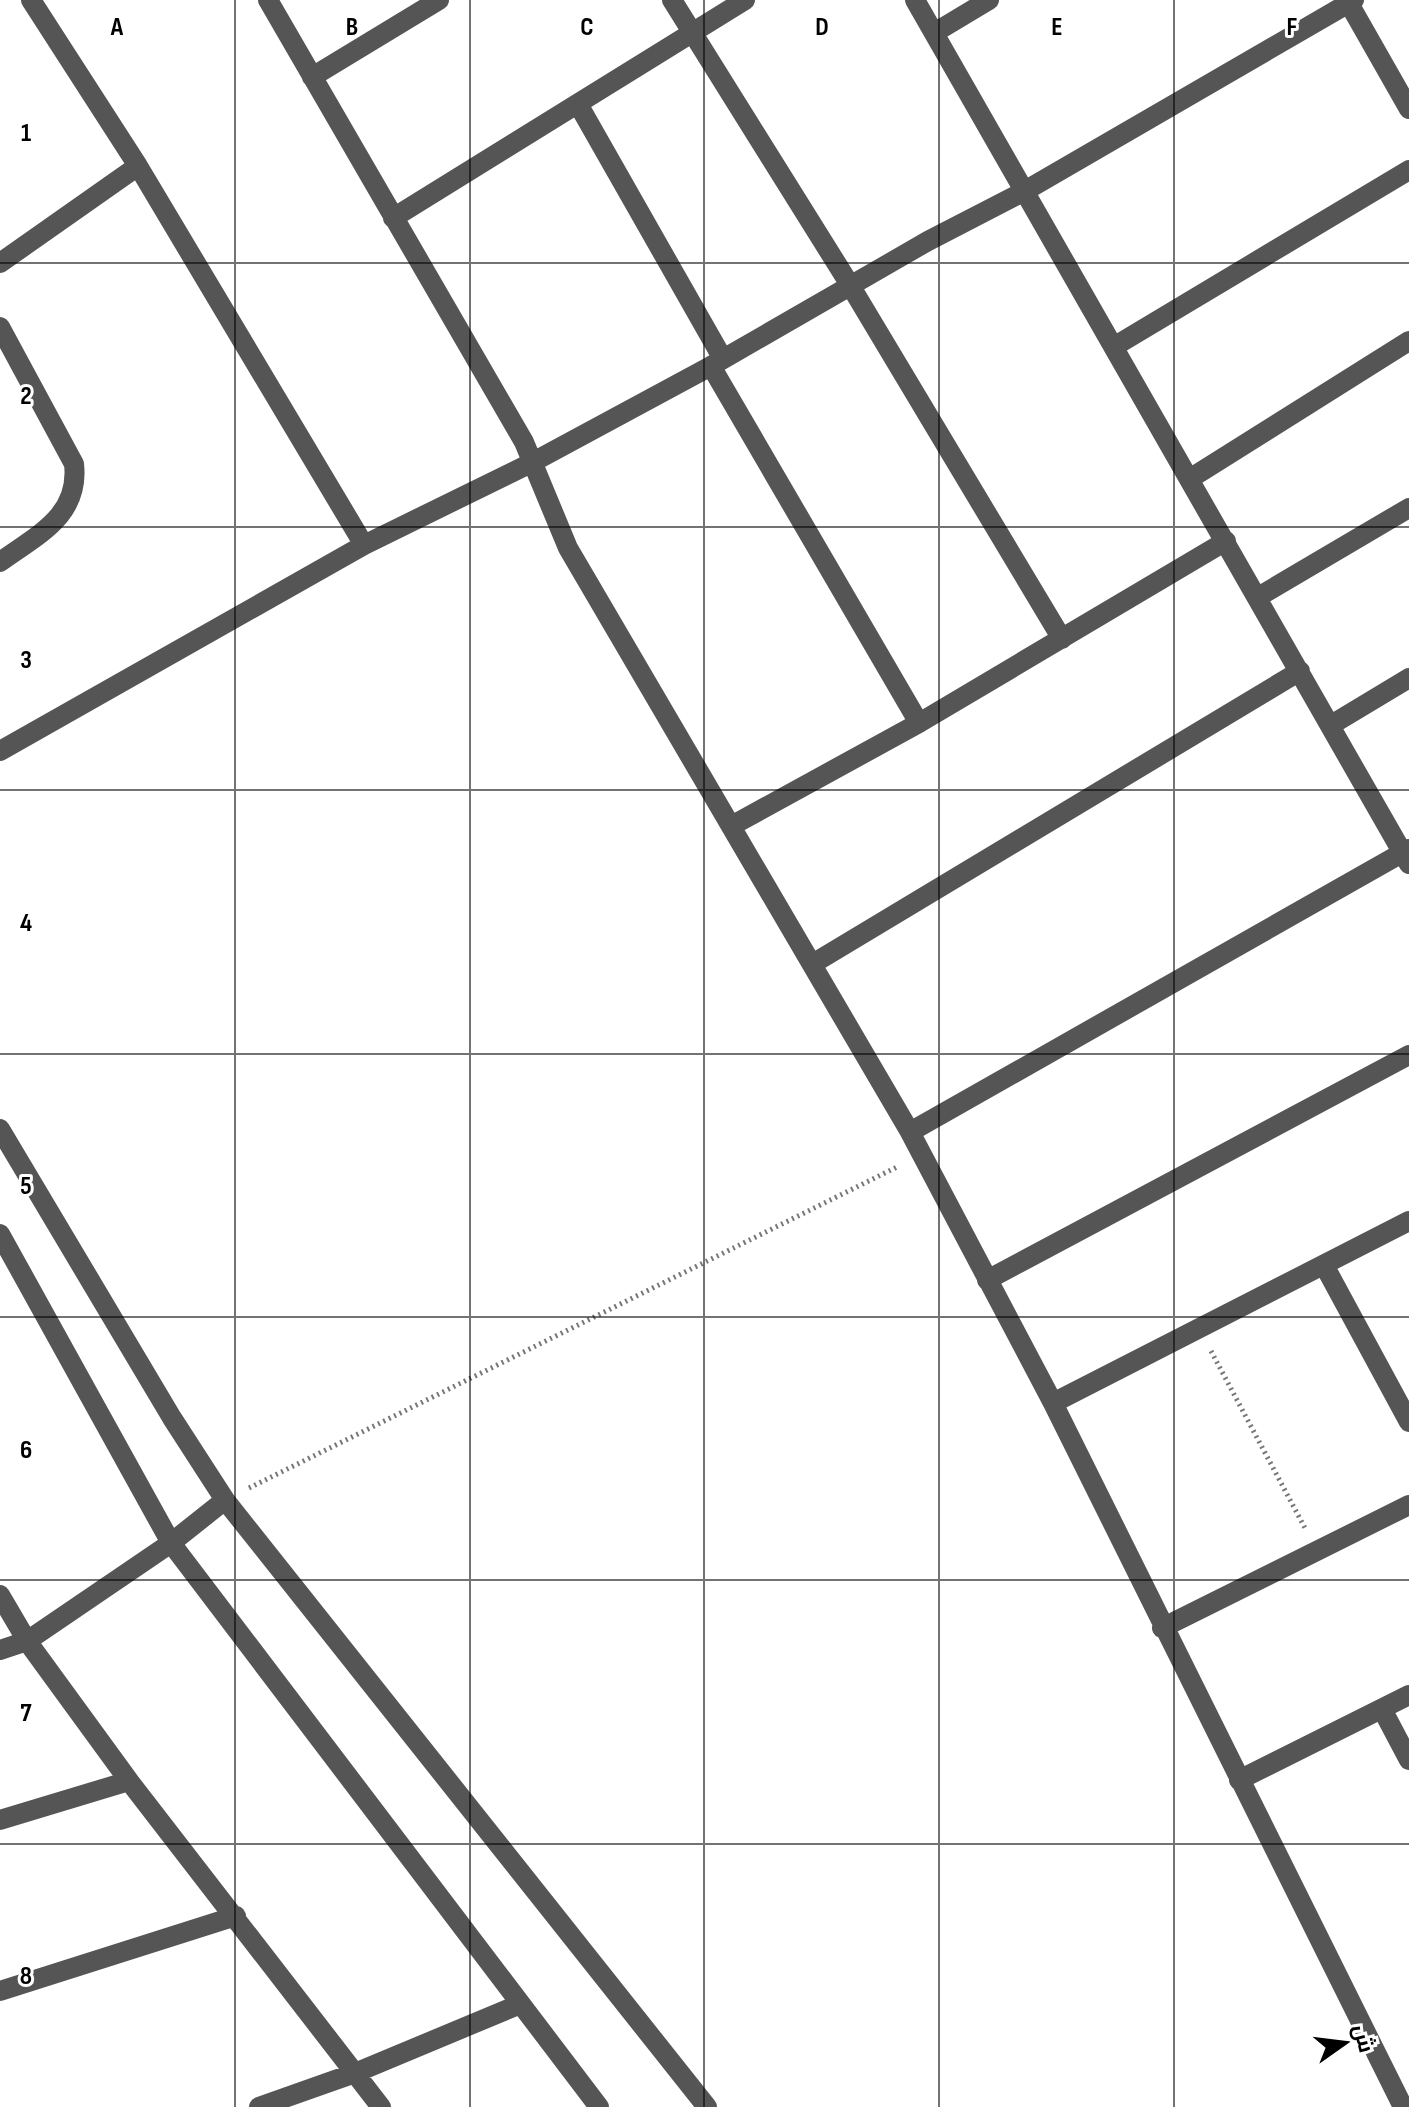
<svg xmlns="http://www.w3.org/2000/svg" width="1409" height="2107" viewBox="0 0 1409 2107" font-family="'Sofia Sans Condensed',Cairo,sans-serif">
	<style>
		.lines { fill: none; stroke-linecap: round; stroke-linejoin: round }
		.path { stroke: #777; stroke-width: 5; stroke-dasharray: 2 4; stroke-linecap: butt }
		.minor { stroke: #555; stroke-width: 20 }
		.grid { fill: none; stroke: #000; stroke-width: 2; stroke-opacity: 0.55 }
		.grid-label { font-size: 26px; text-anchor: middle; font-weight: bold; fill: #000; stroke: #fff; stroke-width: 6; stroke-linejoin: round; paint-order: stroke }
	</style>
	<rect width="100%" height="100%" fill="#fff"/>
	<g class="lines">
		<!-- path -->
		<path class="path" d="M 1211,1351 L 1306,1530
			M 249,1488 L 899,1166"/>
		<!-- minor -->
		<path class="minor" d="M 31,0 L 138,166 L 364,545
			M 268,0 L 524,442 L 568,548 L 910,1132 L 1053,1403 L 1403,2107
			M 672,0 L 850,285 L 1062,639
			M 915,0 L 1409,864
			M 1347,0 L 1409,109
			M 934,33 L 989,0
			M 312,77 L 439,0
			M 578,104 L 723,359
			M 393,218 L 745,0
			M 0,263 L 138,166
			M 0,327 L 74,464 C 80,516 37,535 0,562
			M 1115,346 L 1409,170
			M 711,366 L 919,723
			M 1191,478 L 1409,341
			M 1258,597 L 1409,508
			M 1331,725 L 1409,678
			M 0,751 L 364,545 L 533,462 L 711,366 L 928,241 L 1023,192 L 1354,0
			M 733,825 L 919,723 L 1226,541
			M 814,963 L 1300,671
			M 0,1129 L 172,1418 L 225,1500 L 707,2107
			M 910,1132 L 1409,849
			M 0,1234 L 171,1543 L 599,2107
			M 1324,1265 L 1409,1422
			M 987,1280 L 1409,1055
			M 1053,1403 L 1409,1221
			M 0,1595 L 27,1641 L 129,1781 L 381,2107
			M 1162,1628 L 1409,1505
			M 0,1650 L 27,1641 L 171,1543 L 225,1500
			M 1382,1709 L 1409,1760
			M 1239,1780 L 1409,1695
			M 0,1820 L 129,1781
			M 0,1991 L 236,1916
			M 259,2107 L 355,2073 L 518,2005"/>
	</g>
	<!-- grid -->
	<path class="grid" d="M 235,0 L 235,2107M 470,0 L 470,2107M 704,0 L 704,2107M 939,0 L 939,2107M 1174,0 L 1174,2107M 0,263 L 1409,263M 0,527 L 1409,527M 0,790 L 1409,790M 0,1054 L 1409,1054M 0,1317 L 1409,1317M 0,1580 L 1409,1580M 0,1844 L 1409,1844"/>
	<g class="grid-label">
		<text x="117" y="35">A</text>
		<text x="352" y="35">B</text>
		<text x="587" y="35">C</text>
		<text x="822" y="35">D</text>
		<text x="1057" y="35">E</text>
		<text x="1292" y="35">F</text>
		<text x="26" y="141">1</text>
		<text x="26" y="404">2</text>
		<text x="26" y="668">3</text>
		<text x="26" y="931">4</text>
		<text x="26" y="1194">5</text>
		<text x="26" y="1458">6</text>
		<text x="26" y="1721">7</text>
		<text x="26" y="1984">8</text>
	</g>
	<!-- north arrow -->
	<g transform="translate(1345 2043) rotate(76)" stroke="#ffffff" stroke-width="6" paint-order="stroke">
	<path d="M0-6L14 30L0 20L-14 30Z" fill="#000000"/>
	<text y="-12" font-size="22" font-weight="bold" text-anchor="middle" fill="#000000">ش</text>
	</g>
</svg>
